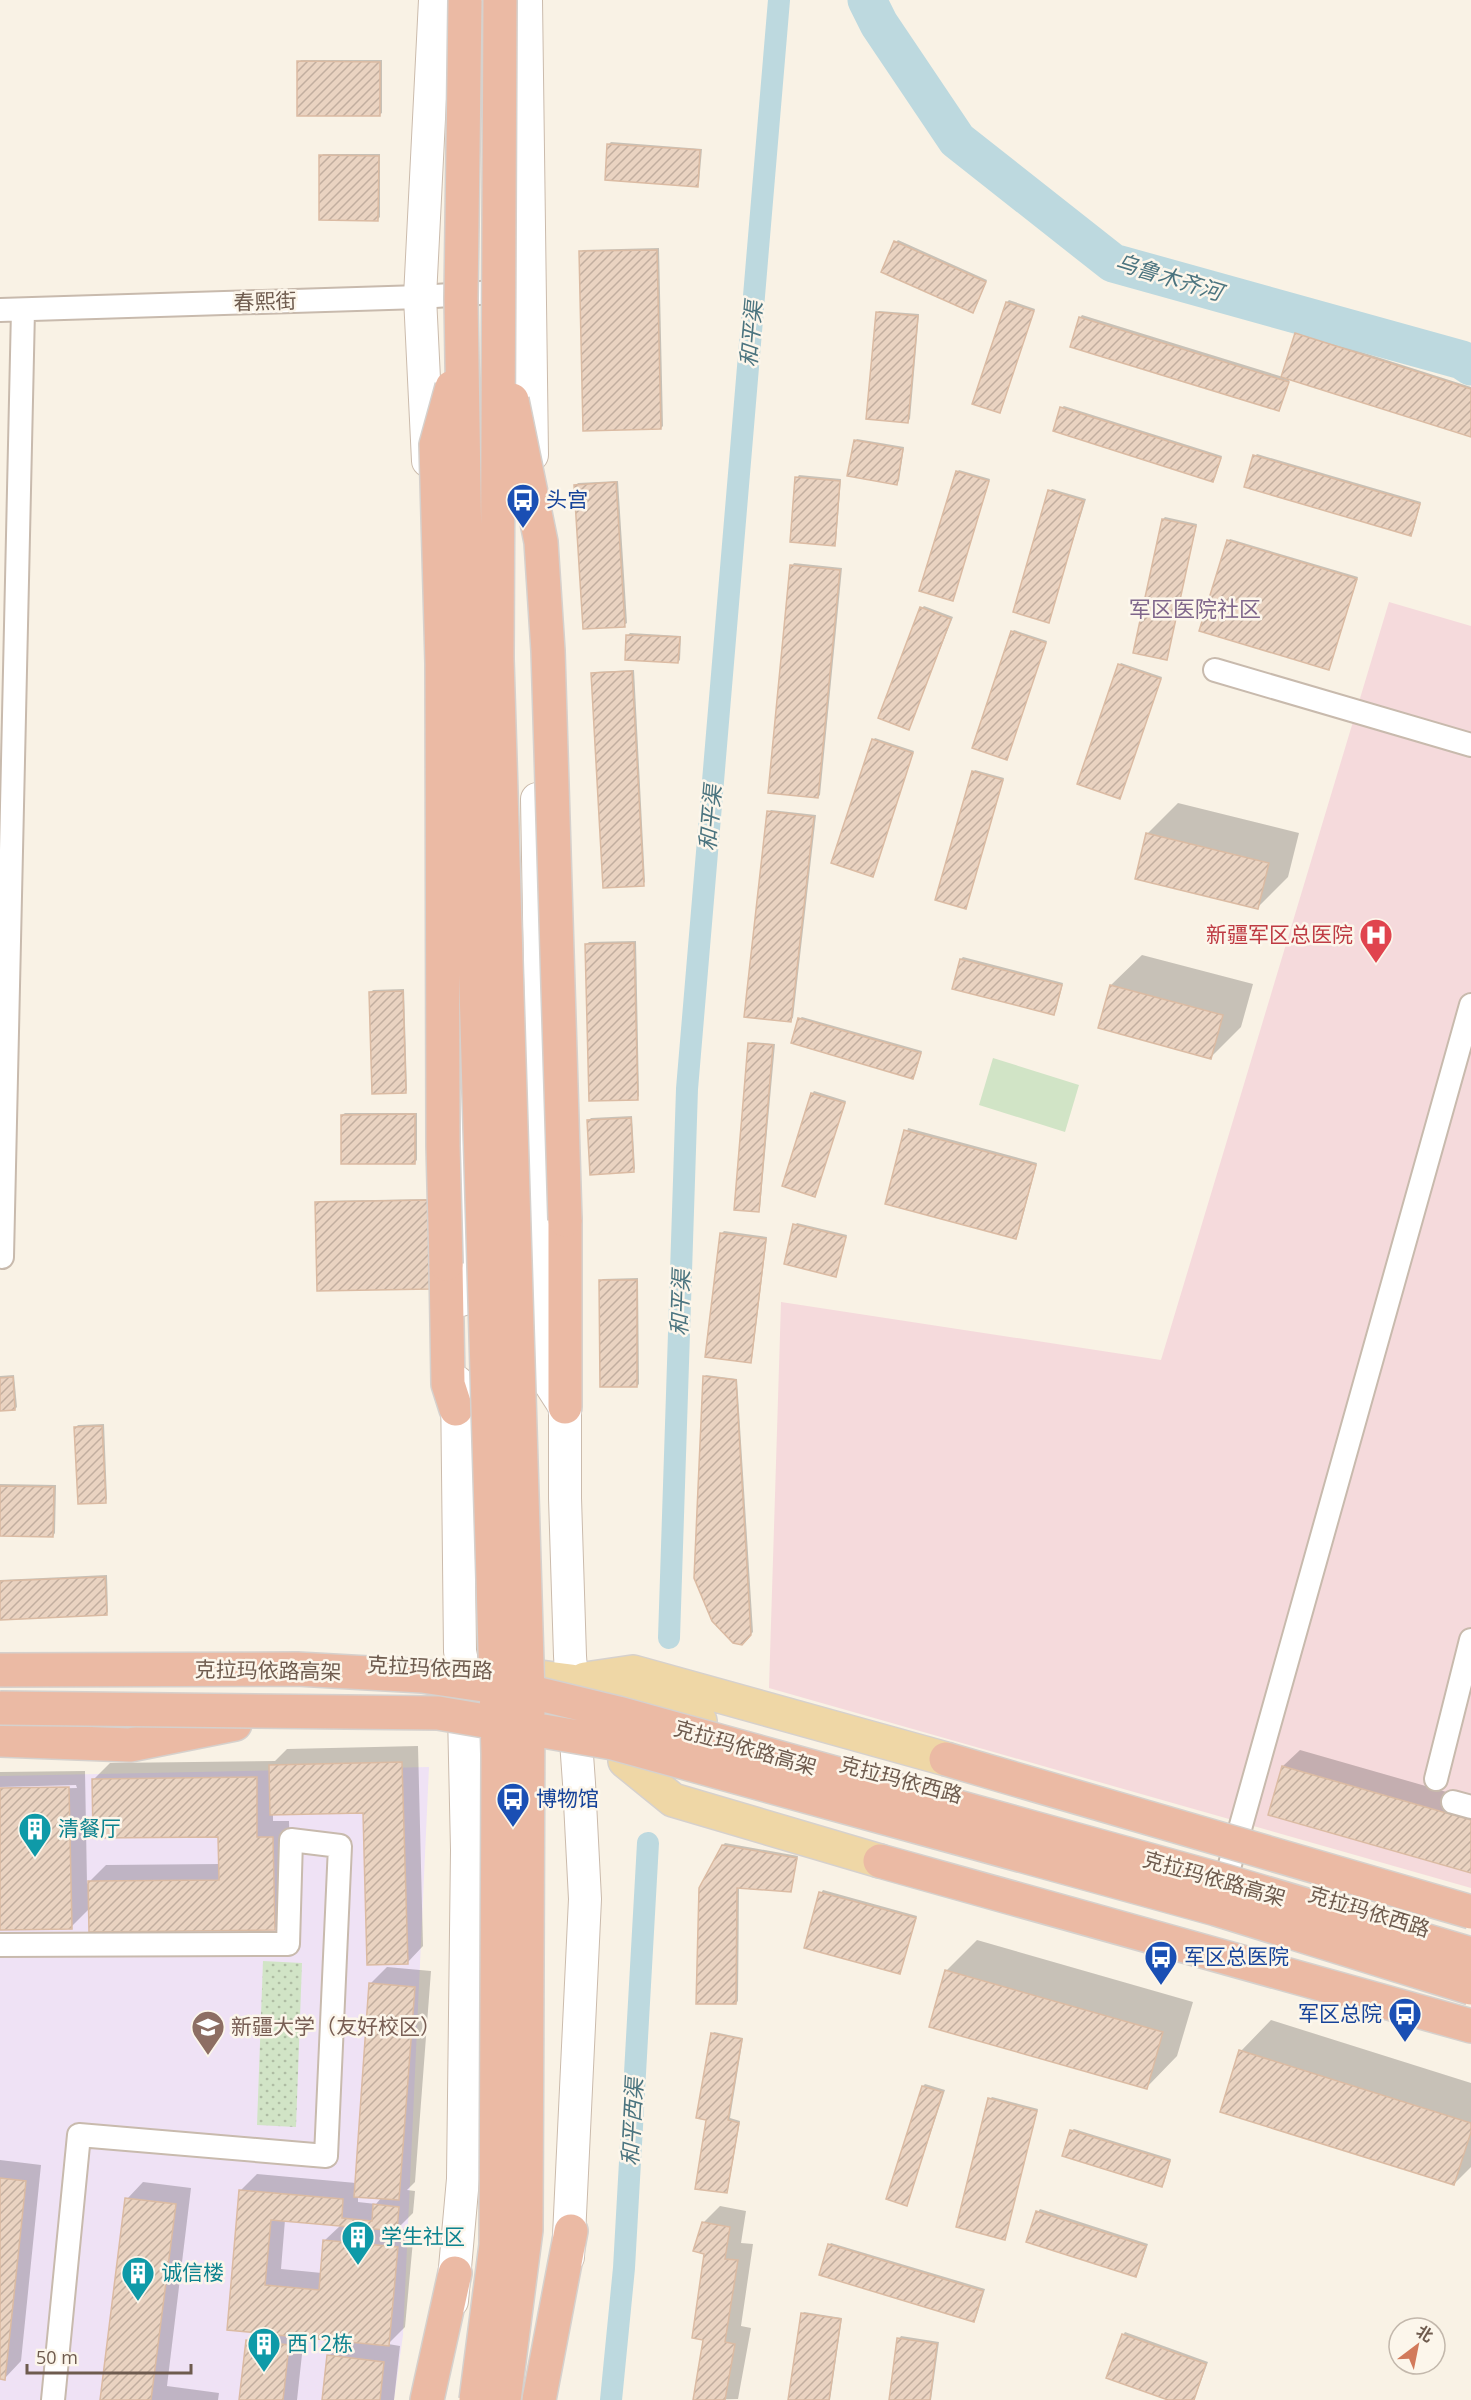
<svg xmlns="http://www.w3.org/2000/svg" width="1471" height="2400" viewBox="0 0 1471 2400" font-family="'Open Sans','Noto Sans SC',sans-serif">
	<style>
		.education { fill: #efe2f5 }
		.medical { fill: #f5dadc }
		.grass { fill: #d1e4c6 }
		.park { fill: url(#park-dots) }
		.shadow { fill: #0003; fill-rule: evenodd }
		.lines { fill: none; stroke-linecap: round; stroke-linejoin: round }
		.canal { stroke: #bdd9df; stroke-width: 22 }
		.river { stroke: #bdd9df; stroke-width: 39 }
		.building { fill: url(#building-hatch); stroke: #dbbba3; stroke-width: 1.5 }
		.street-casing { stroke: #c8baad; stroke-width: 26 }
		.secondary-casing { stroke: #cbbbac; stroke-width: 34 }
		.primary-casing { stroke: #d6d1cd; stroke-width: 36 }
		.highway-casing { stroke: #d6d1cd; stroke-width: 36 }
		.street { stroke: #fff; stroke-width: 22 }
		.secondary { stroke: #fff; stroke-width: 32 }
		.primary { stroke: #efd7a6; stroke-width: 33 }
		.highway { stroke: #ebbaa4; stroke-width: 33 }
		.highway-bridge-casing { stroke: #d6d1cd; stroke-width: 36; stroke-linecap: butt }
		.highway-bridge { stroke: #ebbaa4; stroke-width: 33 }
		.labels { text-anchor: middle; stroke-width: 5; stroke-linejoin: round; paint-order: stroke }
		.street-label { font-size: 21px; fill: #6e5b4e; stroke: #fcf6eb }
		.transit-label { font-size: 21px; fill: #164399; stroke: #fcf6eb; text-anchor: start }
		.health-label { font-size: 21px; fill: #be3a42; stroke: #fcf6eb; text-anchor: end }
		.culture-label { font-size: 21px; fill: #0d838f; stroke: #fcf6eb; text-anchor: start }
		.education-label { font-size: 21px; fill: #785e54; stroke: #fcf6eb; text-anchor: start }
		.water-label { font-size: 22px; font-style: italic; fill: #4b747f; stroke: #fcf6eb }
		.neighbourhood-label { font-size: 22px; fill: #7f668b; stroke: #fcf6eb }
	</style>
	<defs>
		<pattern id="park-dots" width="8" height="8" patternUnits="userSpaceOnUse" patternTransform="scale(1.5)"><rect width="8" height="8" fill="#d1e4c6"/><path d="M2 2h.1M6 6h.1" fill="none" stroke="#aebca3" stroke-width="1.8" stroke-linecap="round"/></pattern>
		<pattern id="building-hatch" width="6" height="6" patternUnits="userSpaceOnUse" patternTransform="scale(1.5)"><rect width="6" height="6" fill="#ead3c1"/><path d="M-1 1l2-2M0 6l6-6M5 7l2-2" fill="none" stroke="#c2ae9f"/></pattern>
	</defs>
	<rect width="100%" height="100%" fill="#f9f2e5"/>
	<!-- education -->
	<path class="education" d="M 429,1767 L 403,2335 L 394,2400 L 0,2400 L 0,1776 Z"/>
	<!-- medical -->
	<path class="medical" d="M 1389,602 L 1471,626 L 1471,1888 L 769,1688 L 781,1302 L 1161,1360 Z"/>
	<!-- grass -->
	<path class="grass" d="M 993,1058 L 1079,1085 L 1065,1132 L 979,1105 Z"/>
	<!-- park -->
	<path class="park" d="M 263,1961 L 302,1963 L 296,2127 L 257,2125 Z"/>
	<!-- shadow -->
	<path class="shadow" d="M 301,60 L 382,60 L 382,113 L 379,115 L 299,62 Z
		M 611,142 L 702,149 L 699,183 L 697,185 L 609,144 Z
		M 323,154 L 380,154 L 380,217 L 378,219 L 321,156 Z
		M 898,240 L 987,280 L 975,309 L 896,242 Z
		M 659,248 L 663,426 L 661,428 L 580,252 L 583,250 Z
		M 1009,300 L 1035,309 L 999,412 L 1007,302 Z
		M 879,311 L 919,314 L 910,419 L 908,421 L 877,313 Z
		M 1082,315 L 1283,377 L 1299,332 L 1471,387 L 1471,436 L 1290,378 L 1279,410 L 1080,318 Z
		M 1064,406 L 1222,456 L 1215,478 L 1213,480 L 1061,408 Z
		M 857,439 L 904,447 L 899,481 L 896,483 L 855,441 Z
		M 1257,454 L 1421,502 L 1413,532 L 1410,534 L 1255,456 Z
		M 959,470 L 990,479 L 952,600 L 957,472 Z
		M 799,475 L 841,479 L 836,542 L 834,545 L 797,478 Z
		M 618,481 L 627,623 L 624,625 L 576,485 L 578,483 Z
		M 1052,489 L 1086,499 L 1048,621 L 1050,491 Z
		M 1165,517 L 1197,524 L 1166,658 L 1163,519 Z
		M 1230,539 L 1358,577 L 1329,668 L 1228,541 Z
		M 794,563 L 842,568 L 820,795 L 818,797 L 792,566 Z
		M 924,606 L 953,617 L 908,729 L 922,608 Z
		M 1014,630 L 1047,641 L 1006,758 L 1012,632 Z
		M 630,633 L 681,636 L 680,660 L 678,662 L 628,635 Z
		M 1121,663 L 1162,677 L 1120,797 L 1119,665 Z
		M 634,670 L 645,882 L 643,884 L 592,674 L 594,672 Z
		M 875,738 L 914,751 L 872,875 L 873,740 Z
		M 975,770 L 1004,778 L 966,907 L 973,772 Z
		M 1178,803 L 1299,833 L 1288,877 L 1258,907 L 1147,834 Z
		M 771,810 L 816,815 L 793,1018 L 790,1020 L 769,812 Z
		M 636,941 L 639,1096 L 637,1098 L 587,944 L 589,942 Z
		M 1142,955 L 1253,984 L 1241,1027 L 1211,1057 L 1111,985 Z
		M 963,957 L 1063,983 L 1056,1011 L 1054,1013 L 961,959 Z
		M 404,989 L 407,1090 L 405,1092 L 371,992 L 373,990 Z
		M 802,1017 L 922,1051 L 915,1075 L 913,1077 L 799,1019 Z
		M 752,1042 L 775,1044 L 760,1208 L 758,1210 L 749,1044 Z
		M 814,1091 L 846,1101 L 815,1195 L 812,1094 Z
		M 345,1113 L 417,1113 L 417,1160 L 415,1162 L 342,1115 Z
		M 632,1116 L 635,1169 L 633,1171 L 588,1121 L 591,1118 Z
		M 908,1128 L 1037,1163 L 1018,1235 L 1016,1237 L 887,1203 Z
		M 430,1199 L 432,1285 L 317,1203 L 319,1201 Z
		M 797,1223 L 847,1235 L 836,1275 L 795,1225 Z
		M 724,1231 L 767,1237 L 752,1359 L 750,1361 L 722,1233 Z
		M 638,1278 L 639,1384 L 637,1386 L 600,1281 L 603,1279 Z
		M 14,1375 L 17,1407 L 15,1409 L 0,1410 L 0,1376 Z
		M 706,1375 L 737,1379 L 753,1632 L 742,1643 L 704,1377 Z
		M 104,1424 L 107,1499 L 105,1502 L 76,1427 L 78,1425 Z
		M 0,1484 L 56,1485 L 55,1533 L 53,1536 L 0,1535 Z
		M 107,1575 L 108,1612 L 106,1614 L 0,1618 L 0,1580 Z
		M 418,1746 L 423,1946 L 407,1963 L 364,1812 L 273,1814 L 273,1821 L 289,1821 L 291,1912 L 274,1929 L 90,1908 L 71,1927 L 0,1928 L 0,1790 L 77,1788 L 76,1785 L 0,1787 L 0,1772 L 85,1771 L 87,1884 L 106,1865 L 220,1864 L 220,1835 L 94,1779 L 110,1763 L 275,1761 L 287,1749 Z
		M 1300,1750 L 1471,1799 L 1471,1872 L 1283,1766 Z
		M 725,1843 L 798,1856 L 790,1891 L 739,1886 L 738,2001 L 736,2003 L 723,1845 Z
		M 823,1890 L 917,1916 L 900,1972 L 821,1893 Z
		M 977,1940 L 1193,2002 L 1177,2056 L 1147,2087 L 946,1971 Z
		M 387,1967 L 431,1971 L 415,2182 L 407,2190 L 415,2191 L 413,2213 L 397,2229 L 414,2230 L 405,2327 L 388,2344 L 400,2346 L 394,2400 L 323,2400 L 329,2356 L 345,2340 L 304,2336 L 297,2400 L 241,2400 L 248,2341 L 257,2332 L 240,2191 L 257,2174 L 356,2183 L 370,1984 ZM 358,2196 L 382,2197 L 376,2204 L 358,2202 ZM 285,2220 L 341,2225 L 324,2241 L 322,2273 L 281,2269 Z
		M 1271,2020 L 1471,2083 L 1471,2167 L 1454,2184 L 1241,2051 Z
		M 714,2032 L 743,2038 L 730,2118 L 740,2121 L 728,2189 L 726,2192 L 708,2119 L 712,2034 Z
		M 925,2084 L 945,2090 L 907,2204 L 923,2086 Z
		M 992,2097 L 1038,2109 L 1004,2238 L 990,2099 Z
		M 1074,2129 L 1171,2159 L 1164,2183 L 1162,2185 L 1071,2131 Z
		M 0,2160 L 41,2165 L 21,2361 L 5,2378 L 0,2378 Z
		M 143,2182 L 191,2188 L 167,2386 L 219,2393 L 218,2400 L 102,2400 L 127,2199 Z
		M 720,2206 L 746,2211 L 741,2243 L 753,2244 L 741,2326 L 751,2328 L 738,2399 L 694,2400 L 705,2339 L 706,2253 L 703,2223 Z
		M 1040,2209 L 1148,2244 L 1138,2273 L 1136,2276 L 1038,2212 Z
		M 831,2243 L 985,2289 L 976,2318 L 974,2320 L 829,2245 Z
		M 804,2312 L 842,2318 L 830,2400 L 789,2400 L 802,2314 Z
		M 1125,2332 L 1208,2362 L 1194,2400 L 1172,2400 L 1123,2335 Z
		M 901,2336 L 939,2342 L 931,2400 L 890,2400 L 899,2339 Z"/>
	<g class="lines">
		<!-- canal -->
		<path class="canal" d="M 669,1638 L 687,1089 L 779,0
			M 611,2400 L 624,2268 L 648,1843"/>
		<!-- river -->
		<path class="river" d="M 867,0 L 879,24 L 957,140 L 1113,263 L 1462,360 L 1471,366"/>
	</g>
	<!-- building -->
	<path class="building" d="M 297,61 L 380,62 L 380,116 L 297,116 Z
		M 607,144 L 700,150 L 698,187 L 605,180 Z
		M 319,155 L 379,156 L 378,221 L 319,220 Z
		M 894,241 L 986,282 L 973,313 L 881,272 Z
		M 657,250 L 661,429 L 583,431 L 579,251 Z
		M 1006,302 L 1034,311 L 1000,413 L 972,404 Z
		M 876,312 L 918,316 L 908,423 L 866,419 Z
		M 1079,317 L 1289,382 L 1279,411 L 1070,347 Z
		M 1295,333 L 1471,389 L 1471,437 L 1281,377 Z
		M 1060,407 L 1221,458 L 1213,482 L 1053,431 Z
		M 854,440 L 903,449 L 897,485 L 847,476 Z
		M 1253,455 L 1420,504 L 1411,536 L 1244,487 Z
		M 956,471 L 989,481 L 953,601 L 919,591 Z
		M 795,477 L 840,481 L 835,546 L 790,542 Z
		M 616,482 L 625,627 L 583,629 L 574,485 Z
		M 1048,490 L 1084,501 L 1049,623 L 1013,612 Z
		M 1162,519 L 1196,526 L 1167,660 L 1133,653 Z
		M 1227,540 L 1357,579 L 1329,670 L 1199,631 Z
		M 790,565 L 840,570 L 818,798 L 768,793 Z
		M 920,607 L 951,619 L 909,730 L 878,718 Z
		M 1011,631 L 1046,643 L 1007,760 L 972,748 Z
		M 626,635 L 680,637 L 678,663 L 625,660 Z
		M 1118,664 L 1161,679 L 1120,799 L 1077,784 Z
		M 632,671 L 644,886 L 603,888 L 591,673 Z
		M 872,739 L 913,753 L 873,877 L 831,863 Z
		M 972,771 L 1003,780 L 966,909 L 935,900 Z
		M 767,811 L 814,817 L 791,1022 L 744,1017 Z
		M 1146,833 L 1269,863 L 1258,909 L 1135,879 Z
		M 634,943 L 638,1100 L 589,1101 L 585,944 Z
		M 960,959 L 1062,985 L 1054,1015 L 952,989 Z
		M 1110,985 L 1223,1015 L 1211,1059 L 1098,1028 Z
		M 403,991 L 406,1093 L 372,1094 L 369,992 Z
		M 798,1018 L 921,1053 L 913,1079 L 791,1043 Z
		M 748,1043 L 773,1045 L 759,1212 L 734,1210 Z
		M 811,1093 L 845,1103 L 815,1197 L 782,1186 Z
		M 415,1114 L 415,1164 L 341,1164 L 341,1115 Z
		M 631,1118 L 634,1172 L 590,1175 L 587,1120 Z
		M 904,1130 L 1036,1165 L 1016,1239 L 885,1204 Z
		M 428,1200 L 430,1289 L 317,1291 L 315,1202 Z
		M 793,1224 L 846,1237 L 836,1277 L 784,1264 Z
		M 720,1233 L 766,1239 L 751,1363 L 705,1357 Z
		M 599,1280 L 637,1280 L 637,1387 L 600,1387 Z
		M 703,1376 L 736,1380 L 751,1635 L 742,1645 L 733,1643 L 712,1621 L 694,1578 Z
		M 13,1377 L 15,1410 L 0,1411 L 0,1378 Z
		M 102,1426 L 106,1503 L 78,1504 L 74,1427 Z
		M 0,1486 L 54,1487 L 53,1537 L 0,1536 Z
		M 105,1577 L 107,1615 L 0,1620 L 0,1581 Z
		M 402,1762 L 408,1964 L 367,1965 L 363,1813 L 270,1815 L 269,1765 Z
		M 1282,1766 L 1471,1820 L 1471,1873 L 1268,1815 Z
		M 257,1777 L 257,1837 L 273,1837 L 275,1930 L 89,1932 L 88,1881 L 219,1880 L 218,1837 L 93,1838 L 92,1779 Z
		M 69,1787 L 72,1929 L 0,1930 L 0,1788 Z
		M 722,1845 L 797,1858 L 791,1892 L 737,1888 L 736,2004 L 696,2004 L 699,1888 Z
		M 819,1892 L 916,1918 L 900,1974 L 804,1948 Z
		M 945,1970 L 1163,2032 L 1147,2089 L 929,2027 Z
		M 369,1983 L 415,1987 L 399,2200 L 354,2197 Z
		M 711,2033 L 742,2039 L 728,2120 L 739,2123 L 727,2193 L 695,2189 L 706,2120 L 696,2118 Z
		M 1239,2050 L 1471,2123 L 1471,2132 L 1454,2185 L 1220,2112 Z
		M 922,2086 L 943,2092 L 907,2206 L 886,2199 Z
		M 988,2098 L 1037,2111 L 1005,2240 L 956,2227 Z
		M 1070,2130 L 1170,2161 L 1162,2187 L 1062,2156 Z
		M 0,2178 L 26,2181 L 5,2380 L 0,2379 Z
		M 239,2190 L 343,2199 L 342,2218 L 372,2221 L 373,2204 L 399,2207 L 397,2231 L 271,2220 L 265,2285 L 319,2290 L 323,2240 L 398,2247 L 389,2346 L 227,2330 Z
		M 125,2198 L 176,2204 L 151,2400 L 100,2400 Z
		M 1036,2211 L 1146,2246 L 1136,2277 L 1026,2242 Z
		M 702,2222 L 730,2227 L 725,2259 L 738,2260 L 725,2342 L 735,2344 L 725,2400 L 693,2400 L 703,2340 L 692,2338 L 704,2254 L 693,2251 Z
		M 828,2244 L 983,2291 L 974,2322 L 819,2275 Z
		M 801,2313 L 841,2319 L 829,2400 L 788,2400 Z
		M 1122,2334 L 1206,2364 L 1194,2400 L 1168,2400 L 1106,2378 Z
		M 897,2338 L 937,2344 L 930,2400 L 889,2400 Z
		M 246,2340 L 289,2345 L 283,2400 L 239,2400 Z
		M 327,2355 L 384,2362 L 380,2400 L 322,2400 Z"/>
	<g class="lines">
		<defs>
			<path id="street" d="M 0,310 L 420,297 L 511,291
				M 1215,670 L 1471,745
				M 2,1257 L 23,310
				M 1436,1779 L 1471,1640
				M 1453,1802 L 1471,1807
				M 1222,1893 L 1471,1005
				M 0,1945 L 288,1944 L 291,1840 L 340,1846 L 326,2156 L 79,2135 L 53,2400"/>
			<path id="secondary" d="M 526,0 L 532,455
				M 428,461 L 420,297 L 435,0
				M 537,799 L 547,1379 L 565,1407 L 565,1498 L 570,1656 L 579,1783 L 585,1899 L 568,2257
				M 457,1032 L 465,1184 L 461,1300
				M 452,2301 L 463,2179 L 467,1850 L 463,1667 L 460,1651 L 457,1382"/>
			<path id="primary" d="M 500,1672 L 571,1681 L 602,1688 L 700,1721
				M 585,1679 L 633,1672 L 946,1759
				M 625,1761 L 673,1800 L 880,1861"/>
			<path id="highway" d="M 446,1264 L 448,1384 L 456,1409
				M 565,1407 L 565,1220
				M 0,1740 L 130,1745 L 235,1724
				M 880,1861 L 1471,2026
				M 427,2400 L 455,2273
				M 539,2400 L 571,2231"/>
		</defs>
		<!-- street casing -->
		<use href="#street" class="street-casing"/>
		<!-- secondary casing -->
		<use href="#secondary" class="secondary-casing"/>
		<!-- primary casing -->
		<use href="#primary" class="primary-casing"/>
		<!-- highway casing -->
		<use href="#highway" class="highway-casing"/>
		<!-- street -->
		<use href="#street" class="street"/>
		<!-- secondary -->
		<use href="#secondary" class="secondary"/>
		<!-- primary -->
		<use href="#primary" class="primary"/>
		<!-- highway -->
		<use href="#highway" class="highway"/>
		<defs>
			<path id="highway-bridge" d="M 465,0 L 461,299 L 467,674 L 498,1754 L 496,2245 L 476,2400
				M 500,0 L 497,659 L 528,1696 L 526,2230 L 504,2400
				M 512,400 L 541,542 L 548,651 L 565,1220
				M 446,1264 L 443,1146 L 442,663 L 436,445 L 452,387
				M 0,1670 L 297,1669 L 422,1676 L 531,1692 L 618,1713 L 1225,1881 L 1471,1954
				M 0,1708 L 438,1713 L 613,1743 L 1216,1909 L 1471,1988
				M 946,1759 L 1471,1912"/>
		</defs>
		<!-- highway-bridge casing -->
		<use href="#highway-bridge" class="highway-bridge-casing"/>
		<!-- highway-bridge -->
		<use href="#highway-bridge" class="highway-bridge"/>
	</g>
	<!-- icons -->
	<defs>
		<symbol id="bus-pin" viewBox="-11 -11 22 30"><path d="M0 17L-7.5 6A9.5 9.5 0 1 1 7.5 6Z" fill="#1a4fb4" stroke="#fcf6eb"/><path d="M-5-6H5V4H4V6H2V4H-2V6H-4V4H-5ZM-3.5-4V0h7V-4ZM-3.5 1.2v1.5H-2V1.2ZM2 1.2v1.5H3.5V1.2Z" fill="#fff"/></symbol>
		<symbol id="hospital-pin" viewBox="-11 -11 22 30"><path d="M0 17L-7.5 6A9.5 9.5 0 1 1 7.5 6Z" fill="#e0444e" stroke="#fcf6eb"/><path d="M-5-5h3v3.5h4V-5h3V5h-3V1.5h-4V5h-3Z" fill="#fff"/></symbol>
		<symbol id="building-pin" viewBox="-11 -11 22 30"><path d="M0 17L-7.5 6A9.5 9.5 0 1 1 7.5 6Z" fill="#0f9aa8" stroke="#fcf6eb"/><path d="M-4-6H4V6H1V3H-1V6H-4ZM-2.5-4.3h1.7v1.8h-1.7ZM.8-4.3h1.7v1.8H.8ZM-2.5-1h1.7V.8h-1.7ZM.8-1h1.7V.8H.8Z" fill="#fff"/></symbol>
		<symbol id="school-pin" viewBox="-11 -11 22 30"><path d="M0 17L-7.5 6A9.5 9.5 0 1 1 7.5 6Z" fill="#8d6e63" stroke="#fcf6eb"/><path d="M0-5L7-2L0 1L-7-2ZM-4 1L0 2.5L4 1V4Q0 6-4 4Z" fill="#fff"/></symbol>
	</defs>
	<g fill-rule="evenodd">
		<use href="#bus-pin" x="504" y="481" width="38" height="52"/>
		<use href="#hospital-pin" x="1357" y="916" width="38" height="52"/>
		<use href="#bus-pin" x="494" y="1780" width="38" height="52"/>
		<use href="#building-pin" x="16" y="1810" width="38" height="52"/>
		<use href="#bus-pin" x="1142" y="1938" width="38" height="52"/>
		<use href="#bus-pin" x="1386" y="1995" width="38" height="52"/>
		<use href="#school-pin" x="189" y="2008" width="38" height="52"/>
		<use href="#building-pin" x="339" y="2218" width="38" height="52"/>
		<use href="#building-pin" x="119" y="2254" width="38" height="52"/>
		<use href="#building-pin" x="245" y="2325" width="38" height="52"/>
	</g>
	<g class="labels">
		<!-- street labels -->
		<g class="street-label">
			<text transform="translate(265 302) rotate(-2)" y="7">春熙街</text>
			<text transform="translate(430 1668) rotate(3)" y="7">克拉玛依西路</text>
			<text transform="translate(268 1671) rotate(1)" y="7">克拉玛依路高架</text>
			<text transform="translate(745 1748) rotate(16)" y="7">克拉玛依路高架</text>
			<text transform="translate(901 1780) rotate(15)" y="7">克拉玛依西路</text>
			<text transform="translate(1214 1879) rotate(16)" y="7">克拉玛依路高架</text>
			<text transform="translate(1369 1912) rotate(17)" y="7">克拉玛依西路</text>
		</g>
		<!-- transit labels -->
		<g class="transit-label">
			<text x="546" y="507">头宫</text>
			<text x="536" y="1806">博物馆</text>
			<text x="1184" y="1964">军区总医院</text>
			<text x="1382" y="2021" text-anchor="end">军区总院</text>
		</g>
		<!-- health labels -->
		<g class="health-label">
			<text x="1353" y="942">新疆军区总医院</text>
		</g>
		<!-- culture labels -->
		<g class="culture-label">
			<text x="58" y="1836">清餐厅</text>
			<text x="381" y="2244">学生社区</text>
			<text x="161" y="2280">诚信楼</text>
			<text x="287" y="2351">西12栋</text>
		</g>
		<!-- education labels -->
		<g class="education-label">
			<text x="231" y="2034">新疆大学（友好校区）</text>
		</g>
		<!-- water labels -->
		<g class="water-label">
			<text transform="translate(1169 277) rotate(17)" y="8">乌鲁木齐河</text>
			<text transform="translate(751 334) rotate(-85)" y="8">和平渠</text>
			<text transform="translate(710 818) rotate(-85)" y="8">和平渠</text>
			<text transform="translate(680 1303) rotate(-88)" y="8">和平渠</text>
			<text transform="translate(632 2122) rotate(-87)" y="8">和平西渠</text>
		</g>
		<!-- neighbourhood labels -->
		<g class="neighbourhood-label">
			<text x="1195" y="617">军区医院社区</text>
		</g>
	</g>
	<!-- north arrow -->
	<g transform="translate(1417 2346) rotate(32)"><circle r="28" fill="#fcf6eb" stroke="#c3b8ac" stroke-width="1.5"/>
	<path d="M0-4.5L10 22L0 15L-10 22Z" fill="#d27a5b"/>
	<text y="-9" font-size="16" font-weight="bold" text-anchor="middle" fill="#6e5b4e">北</text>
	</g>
	<!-- scale -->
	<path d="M27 2364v9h164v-9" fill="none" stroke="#6e5b4e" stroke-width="3"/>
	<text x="36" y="2364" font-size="18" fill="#6e5b4e" stroke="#fcf6eb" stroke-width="4.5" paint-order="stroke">50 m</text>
</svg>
